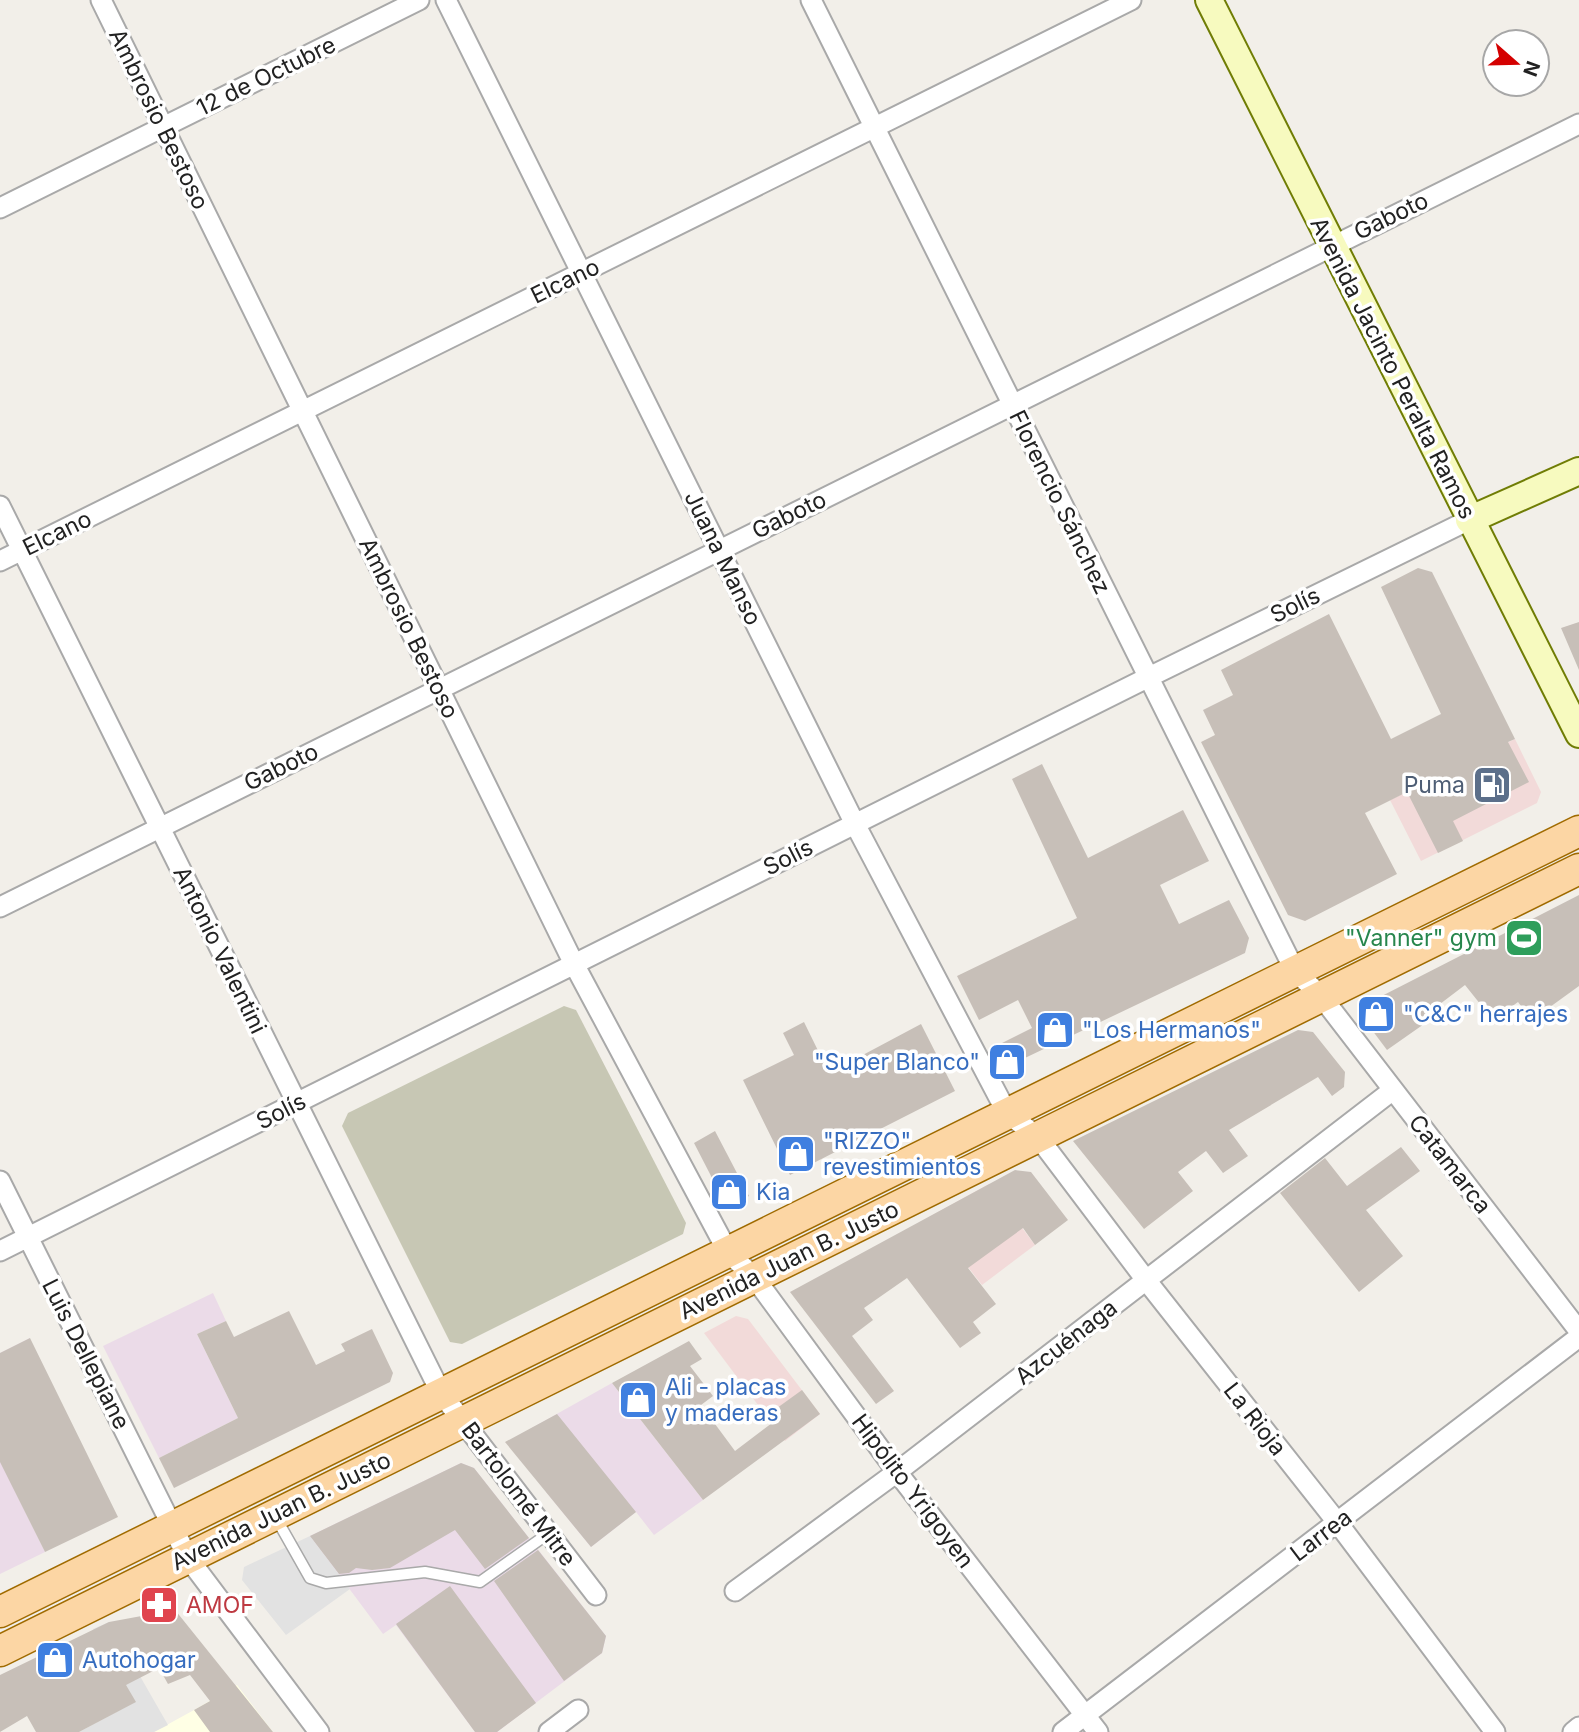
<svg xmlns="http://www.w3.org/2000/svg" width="1579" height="1732" viewBox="0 0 1579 1732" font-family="Inter,sans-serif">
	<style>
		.commercial { fill: #f2dad9 }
		.industrial { fill: #ebdbe8 }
		.education { fill: #ffffe5 }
		.construction { fill: #c7c7b4 }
		.parking { fill: #e2e2e2 }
		.building { fill: #c7bfb8 }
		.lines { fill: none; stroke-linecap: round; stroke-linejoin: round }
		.lane-casing { stroke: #a9a9a9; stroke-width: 13 }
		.street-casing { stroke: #a9a9a9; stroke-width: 23 }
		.secondary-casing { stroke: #707d05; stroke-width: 30 }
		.primary-casing { stroke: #a06b00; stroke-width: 33 }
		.lane { stroke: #fff; stroke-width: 10 }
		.street { stroke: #fff; stroke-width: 19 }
		.secondary { stroke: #f7fabf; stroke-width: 26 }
		.primary { stroke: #fcd6a4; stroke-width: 30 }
		.labels { text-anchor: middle; stroke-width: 7; stroke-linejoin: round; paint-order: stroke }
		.street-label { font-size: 23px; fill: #222; stroke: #fff }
		.service-label { font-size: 23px; fill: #4e5e75; stroke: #fff; text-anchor: end }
		.leisure-label { font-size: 23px; fill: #27864d; stroke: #fff; text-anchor: end }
		.shop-label { font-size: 23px; fill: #366cbe; stroke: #fff; text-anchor: start }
		.health-label { font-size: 23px; fill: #be3a42; stroke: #fff; text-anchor: start }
	</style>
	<rect width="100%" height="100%" fill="#f2efe9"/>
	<!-- commercial -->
	<path class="commercial" d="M 1515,739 L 1541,792 L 1537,803 L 1421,861 L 1390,800 Z
		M 989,1184 L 1035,1245 L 982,1285 L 929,1217 Z
		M 736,1316 L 748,1319 L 820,1414 L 785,1441 L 704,1333 Z"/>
	<!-- industrial -->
	<path class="industrial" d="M 213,1293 L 226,1321 L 197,1334 L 238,1418 L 159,1458 L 103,1346 Z
		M 30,1338 L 15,1491 L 45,1552 L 0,1574 L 0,1353 Z
		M 612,1383 L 703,1500 L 654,1535 L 636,1512 L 591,1547 L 546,1492 L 568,1475 L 530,1429 Z
		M 461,1463 L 474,1468 L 606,1636 L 602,1653 L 497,1732 L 475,1732 L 396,1625 L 383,1634 L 310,1536 Z"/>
	<!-- education -->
	<path class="education" d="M 237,1685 L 273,1732 L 154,1732 L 194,1710 Z"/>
	<!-- construction -->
	<path class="construction" d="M 564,1006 L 576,1010 L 686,1223 L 683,1234 L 462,1344 L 450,1342 L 342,1126 L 348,1113 Z"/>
	<!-- parking -->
	<path class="parking" d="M 310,1536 L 350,1589 L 286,1635 L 242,1580 L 244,1567 Z
		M 109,1622 L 168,1725 L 154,1732 L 79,1732 L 135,1702 L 93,1629 Z"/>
	<!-- building -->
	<path class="building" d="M 1418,568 L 1432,572 L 1515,739 L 1508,742 L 1529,782 L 1453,821 L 1463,841 L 1438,853 L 1407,792 L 1365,813 L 1397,874 L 1305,921 L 1288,915 L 1201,742 L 1215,735 L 1203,710 L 1233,695 L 1221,670 L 1329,614 L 1391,739 L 1441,714 L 1381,587 Z
		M 1579,622 L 1579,670 L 1561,628 Z
		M 1042,764 L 1088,858 L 1183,810 L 1209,861 L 1160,885 L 1179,924 L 1229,900 L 1249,938 L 1245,953 L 1004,1068 L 994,1047 L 1032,1028 L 1018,1000 L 979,1020 L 957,976 L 1077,918 L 1012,779 Z
		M 1579,895 L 1579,986 L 1532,1020 L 1518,1002 L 1493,1020 L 1465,985 L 1440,1004 L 1444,1010 L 1387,1050 L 1366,1022 L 1370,1002 Z
		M 804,1022 L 829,1073 L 921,1024 L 955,1091 L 790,1175 L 743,1080 L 794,1055 L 783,1033 Z
		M 1298,1030 L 1313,1032 L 1345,1072 L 1344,1087 L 1332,1096 L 1318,1077 L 1229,1130 L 1248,1156 L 1223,1173 L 1206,1151 L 1178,1172 L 1193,1191 L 1144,1229 L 1073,1141 Z
		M 715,1131 L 749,1196 L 727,1207 L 694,1143 Z
		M 1401,1147 L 1420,1171 L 1366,1210 L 1403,1256 L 1359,1292 L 1280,1193 L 1325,1158 L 1347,1186 Z
		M 1015,1170 L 1031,1172 L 1068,1220 L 1035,1245 L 1023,1228 L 968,1268 L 996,1304 L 973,1322 L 981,1333 L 960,1348 L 907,1278 L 864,1308 L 873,1320 L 852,1336 L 894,1391 L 876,1404 L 790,1292 Z
		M 289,1311 L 316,1365 L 345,1351 L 341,1344 L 372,1329 L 393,1373 L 390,1382 L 174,1488 L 159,1458 L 238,1418 L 197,1334 L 226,1321 L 234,1337 Z
		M 30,1338 L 118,1517 L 45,1552 L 0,1462 L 0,1353 Z
		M 689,1341 L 702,1359 L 690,1366 L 713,1396 L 701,1405 L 735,1451 L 772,1423 L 766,1416 L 802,1390 L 820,1414 L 703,1500 L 612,1383 Z
		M 557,1414 L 636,1512 L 591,1547 L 505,1442 Z
		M 461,1463 L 474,1468 L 529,1538 L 485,1569 L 455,1530 L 390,1568 L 372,1570 L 356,1568 L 349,1573 L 339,1574 L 310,1536 Z
		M 538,1550 L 606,1636 L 602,1653 L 564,1681 L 494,1581 Z
		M 450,1586 L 536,1703 L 497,1732 L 475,1732 L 396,1624 Z
		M 163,1595 L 273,1732 L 210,1732 L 194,1710 L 210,1701 L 190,1675 L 168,1684 L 159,1668 L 126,1685 L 136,1702 L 79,1732 L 36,1732 L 27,1716 L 0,1732 L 0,1675 L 109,1622 L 147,1615 L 140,1606 Z"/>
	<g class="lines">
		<defs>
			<path id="lane" d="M 276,1518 L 310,1578 L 326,1583 L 425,1572 L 480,1582 L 549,1533"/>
			<path id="street" d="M 101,0 L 574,964 L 728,1252 L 754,1277 L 897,1472 L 1098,1732
				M 446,0 L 855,824 L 1007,1113 L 1038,1137 L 1146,1280 L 1337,1522 L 1495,1732
				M 811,0 L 1295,971 L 1321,996 L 1579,1331
				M 0,208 L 419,0
				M 0,506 L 441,1393 L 596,1595
				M 0,561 L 1131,0
				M 0,907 L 1579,124
				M 0,1181 L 188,1558 L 319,1732
				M 0,1251 L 1147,678 L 1469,520
				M 735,1591 L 897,1472 L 1393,1090
				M 549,1732 L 578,1710
				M 1063,1732 L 1579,1337
				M 1573,1732 L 1579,1727"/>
			<path id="secondary" d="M 1209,0 L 1579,734
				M 1469,520 L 1579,471"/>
			<path id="primary" d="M 0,1612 L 1579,831
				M 0,1651 L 1579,869"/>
		</defs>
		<!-- lane casing -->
		<use href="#lane" class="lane-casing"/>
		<!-- street casing -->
		<use href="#street" class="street-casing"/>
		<!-- secondary casing -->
		<use href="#secondary" class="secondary-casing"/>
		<!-- primary casing -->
		<use href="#primary" class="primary-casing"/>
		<!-- lane -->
		<use href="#lane" class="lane"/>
		<!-- street -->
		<use href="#street" class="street"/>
		<!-- secondary -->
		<use href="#secondary" class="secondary"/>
		<!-- primary -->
		<use href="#primary" class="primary"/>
	</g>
	<!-- icons -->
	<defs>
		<symbol id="fuel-square" viewBox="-11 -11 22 22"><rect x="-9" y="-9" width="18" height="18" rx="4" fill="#5c6f8a" stroke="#fff"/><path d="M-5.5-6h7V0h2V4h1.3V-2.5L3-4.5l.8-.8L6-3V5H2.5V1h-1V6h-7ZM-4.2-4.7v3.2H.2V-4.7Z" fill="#fff"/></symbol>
		<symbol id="stadium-square" viewBox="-11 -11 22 22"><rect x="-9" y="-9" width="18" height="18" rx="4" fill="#2e9e5b" stroke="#fff"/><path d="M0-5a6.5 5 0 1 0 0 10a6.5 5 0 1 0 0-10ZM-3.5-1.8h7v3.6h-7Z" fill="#fff"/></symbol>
		<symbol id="shop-square" viewBox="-11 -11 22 22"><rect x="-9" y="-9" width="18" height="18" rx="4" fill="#3f7fe0" stroke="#fff"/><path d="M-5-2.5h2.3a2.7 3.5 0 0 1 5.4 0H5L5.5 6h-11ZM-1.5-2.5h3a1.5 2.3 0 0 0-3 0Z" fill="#fff"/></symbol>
		<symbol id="pharmacy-square" viewBox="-11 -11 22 22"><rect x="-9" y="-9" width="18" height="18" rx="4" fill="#e0444e" stroke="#fff"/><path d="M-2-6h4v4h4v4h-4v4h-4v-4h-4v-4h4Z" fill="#fff"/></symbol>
	</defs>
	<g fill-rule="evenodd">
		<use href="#fuel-square" x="1470" y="763" width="44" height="44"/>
		<use href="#stadium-square" x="1502" y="916" width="44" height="44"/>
		<use href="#shop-square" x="1354" y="992" width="44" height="44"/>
		<use href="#shop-square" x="1033" y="1008" width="44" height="44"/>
		<use href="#shop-square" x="985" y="1040" width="44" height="44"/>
		<use href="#shop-square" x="774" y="1132" width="44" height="44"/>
		<use href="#shop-square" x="707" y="1170" width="44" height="44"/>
		<use href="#shop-square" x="616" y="1378" width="44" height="44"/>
		<use href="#pharmacy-square" x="137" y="1583" width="44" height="44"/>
		<use href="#shop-square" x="33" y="1638" width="44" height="44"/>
	</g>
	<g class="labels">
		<!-- street labels -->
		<g class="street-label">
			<text transform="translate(266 76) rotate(-26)" y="8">12 de Octubre</text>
			<text transform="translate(159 119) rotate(64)" y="8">Ambrosio Bestoso</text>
			<text transform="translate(1391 216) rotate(-26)" y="8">Gaboto</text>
			<text transform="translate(565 281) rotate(-26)" y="8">Elcano</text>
			<text transform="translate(1393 368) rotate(63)" y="8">Avenida Jacinto Peralta Ramos</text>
			<text transform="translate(1060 502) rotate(64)" y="8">Florencio Sánchez</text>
			<text transform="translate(789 515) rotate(-26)" y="8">Gaboto</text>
			<text transform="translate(57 533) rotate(-26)" y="8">Elcano</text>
			<text transform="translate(723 558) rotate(64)" y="8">Juana Manso</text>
			<text transform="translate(1295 605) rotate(-26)" y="8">Solís</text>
			<text transform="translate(409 628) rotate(64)" y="8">Ambrosio Bestoso</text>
			<text transform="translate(281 767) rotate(-26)" y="8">Gaboto</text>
			<text transform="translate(788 857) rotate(-27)" y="8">Solís</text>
			<text transform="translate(220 950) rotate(64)" y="8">Antonio Valentini</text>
			<text transform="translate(281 1111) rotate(-27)" y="8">Solís</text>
			<text transform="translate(1450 1164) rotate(52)" y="8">Catamarca</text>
			<text transform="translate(789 1260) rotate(-26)" y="8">Avenida Juan B. Justo</text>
			<text transform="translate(1066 1342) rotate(-38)" y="8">Azcuénaga</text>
			<text transform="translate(86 1354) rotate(63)" y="8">Luis Dellepiane</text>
			<text transform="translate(1255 1419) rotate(52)" y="8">La Rioja</text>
			<text transform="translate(913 1491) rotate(53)" y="8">Hipólito Yrigoyen</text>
			<text transform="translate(519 1494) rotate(53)" y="8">Bartolomé Mitre</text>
			<text transform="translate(281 1511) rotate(-26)" y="8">Avenida Juan B. Justo</text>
			<text transform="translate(1321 1535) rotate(-37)" y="8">Larrea</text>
		</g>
		<!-- service labels -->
		<g class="service-label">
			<text x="1465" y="793">Puma</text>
		</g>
		<!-- leisure labels -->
		<g class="leisure-label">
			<text x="1497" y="946">"Vanner" gym</text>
		</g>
		<!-- shop labels -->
		<g class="shop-label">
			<text x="1403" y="1022">"C&amp;C" herrajes</text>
			<text x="1082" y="1038">"Los Hermanos"</text>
			<text x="980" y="1070" text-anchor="end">"Super Blanco"</text>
			<text x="823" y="1149">"RIZZO"<tspan x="823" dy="26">revestimientos</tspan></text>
			<text x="756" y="1200">Kia</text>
			<text x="665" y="1395">Ali - placas<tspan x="665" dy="26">y maderas</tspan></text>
			<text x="82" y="1668">Autohogar</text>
		</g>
		<!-- health labels -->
		<g class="health-label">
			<text x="186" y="1613">AMOF</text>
		</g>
	</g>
	<!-- north arrow -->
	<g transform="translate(1516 63) rotate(110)"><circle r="33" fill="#ffffff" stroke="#a7a7a7" stroke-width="2"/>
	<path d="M0-5L12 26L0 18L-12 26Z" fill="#d40000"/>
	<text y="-10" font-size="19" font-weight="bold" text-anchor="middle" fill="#222222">N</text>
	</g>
</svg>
